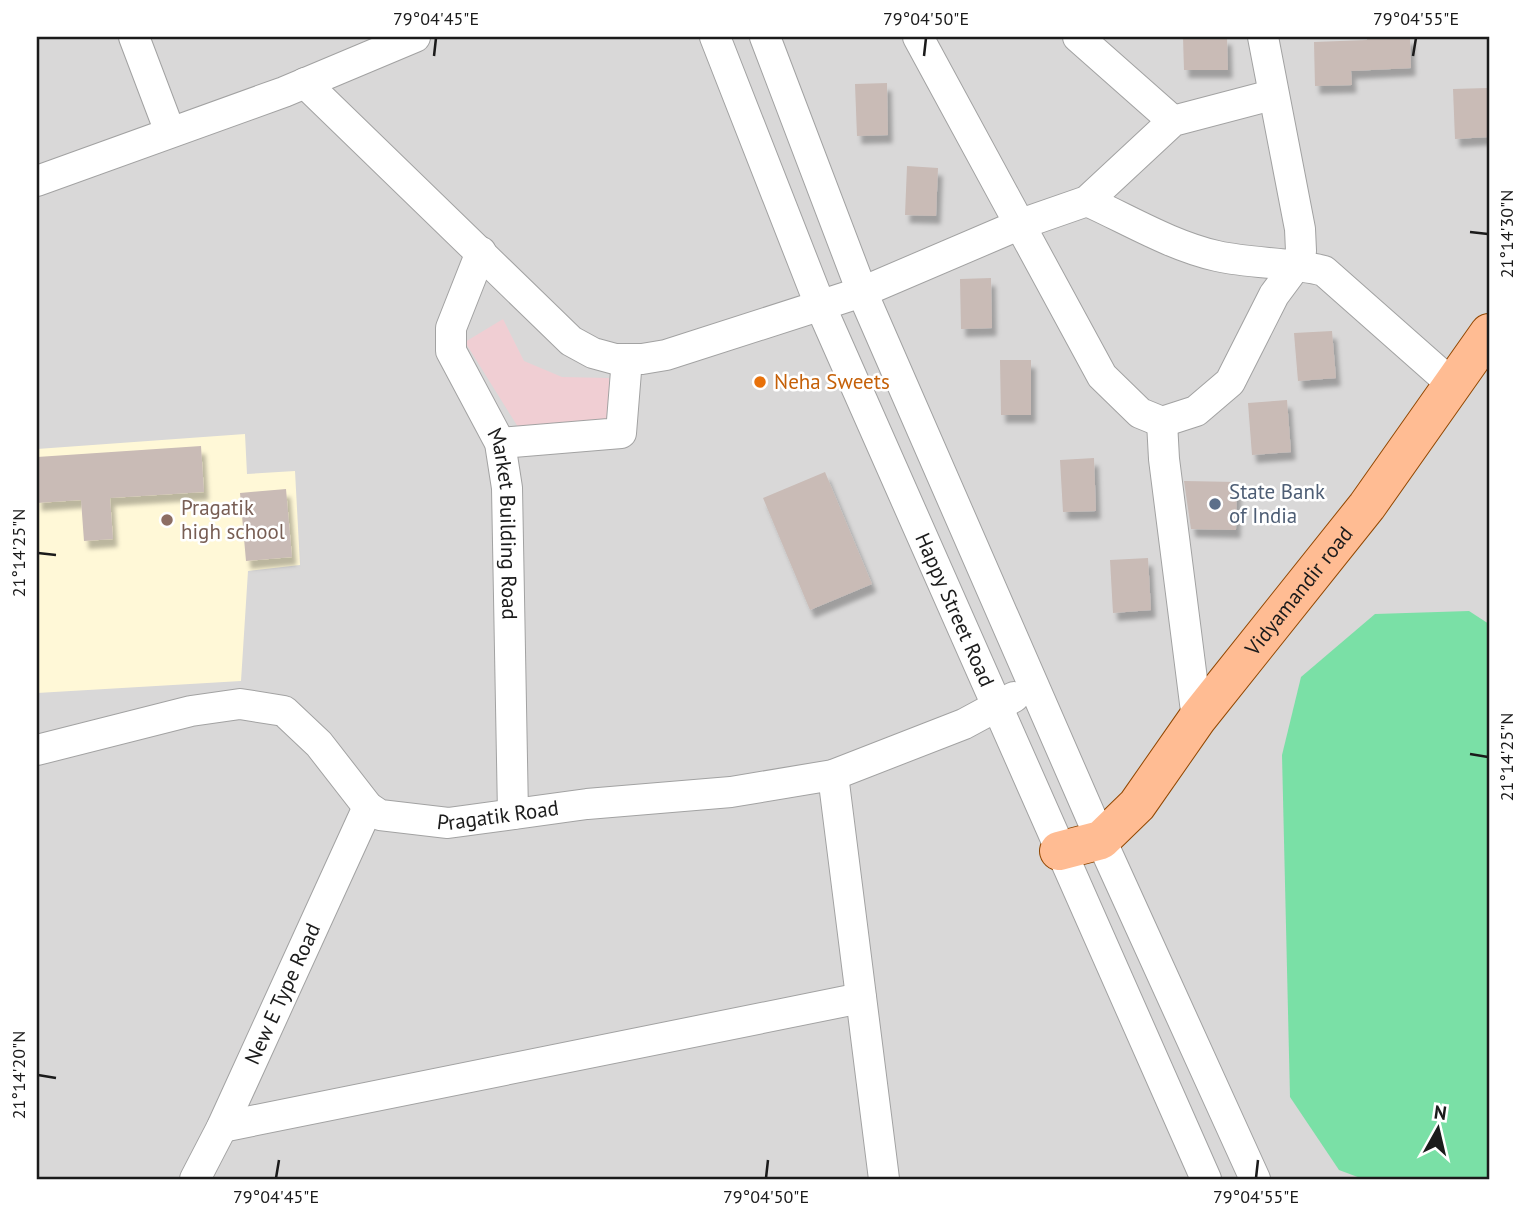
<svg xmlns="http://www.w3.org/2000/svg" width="1526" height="1216" viewBox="0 0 1526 1216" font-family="'PT Sans',sans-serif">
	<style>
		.residential { fill: #d9d8d8 }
		.commercial { fill: #f0ced3 }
		.education { fill: #fff8d7 }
		.pitch { fill: #7ae0a6 }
		.building { fill: #c9bbb6; filter: url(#shadow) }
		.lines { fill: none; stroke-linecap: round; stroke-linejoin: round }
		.minor-casing { stroke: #a2a2a2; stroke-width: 32 }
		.major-casing { stroke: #924700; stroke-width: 40 }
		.minor { stroke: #fff; stroke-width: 30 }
		.major { stroke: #ffbc93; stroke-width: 38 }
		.ticks { fill: none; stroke: #1b1b1b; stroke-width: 2.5 }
		.food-dot { fill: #e8710a; stroke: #fff; stroke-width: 2.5 }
		.service-dot { fill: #5c6f8a; stroke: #fff; stroke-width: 2.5 }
		.education-dot { fill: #8d6e63; stroke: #fff; stroke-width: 2.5 }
		.labels { text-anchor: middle; stroke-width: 5; stroke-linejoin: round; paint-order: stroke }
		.food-label { font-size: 21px; fill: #c56008; stroke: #fff; text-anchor: start }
		.service-label { font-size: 21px; fill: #4e5e75; stroke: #fff; text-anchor: start }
		.education-label { font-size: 21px; fill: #785e54; stroke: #fff; text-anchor: start }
		.street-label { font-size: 21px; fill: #1b1b1b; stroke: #fff }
		.neatline { fill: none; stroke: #1b1b1b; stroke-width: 2.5 }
		.ticks-label { font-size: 18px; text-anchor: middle; fill: #1b1b1b }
	</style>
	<defs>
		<filter id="shadow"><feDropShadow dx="4.5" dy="8" stdDeviation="2" flood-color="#0004"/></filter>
	</defs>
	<rect width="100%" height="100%" fill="#ede6e0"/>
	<!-- residential -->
	<path class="residential" d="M 37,37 L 1489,37 L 1489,1179 L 37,1179 Z"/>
	<!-- commercial -->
	<path class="commercial" d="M 503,319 L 524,361 L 562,377 L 609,378 L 613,424 L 518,427 L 465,342 Z"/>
	<!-- education -->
	<path class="education" d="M 245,434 L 247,474 L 295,471 L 300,565 L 248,571 L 241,681 L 37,693 L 37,449 Z"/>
	<!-- pitch -->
	<path class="pitch" d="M 1469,611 L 1489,624 L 1489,1179 L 1363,1179 L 1339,1170 L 1290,1097 L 1282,755 L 1301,677 L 1375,614 Z"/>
	<!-- building -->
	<path class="building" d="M 1183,37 L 1227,37 L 1228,70 L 1184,70 Z
		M 1367,37 L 1410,37 L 1411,68 L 1351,71 L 1352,85 L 1315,86 L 1314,42 L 1367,40 Z
		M 887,83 L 888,135 L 857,136 L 855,84 Z
		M 1487,88 L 1489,137 L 1455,139 L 1453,89 Z
		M 907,166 L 938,168 L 936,216 L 905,215 Z
		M 991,278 L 992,328 L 961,329 L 960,279 Z
		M 1332,331 L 1336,378 L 1298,381 L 1294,333 Z
		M 1000,360 L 1031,360 L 1031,415 L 1001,415 Z
		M 1287,400 L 1291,452 L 1252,455 L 1248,403 Z
		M 201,446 L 204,492 L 110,498 L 113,539 L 84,541 L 81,500 L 37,503 L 37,457 Z
		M 1094,458 L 1096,511 L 1063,512 L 1060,460 Z
		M 825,472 L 872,584 L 810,610 L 763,498 Z
		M 1184,481 L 1237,482 L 1236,530 L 1191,529 Z
		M 286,489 L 292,557 L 246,561 L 240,493 Z
		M 1148,558 L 1151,610 L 1113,613 L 1110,560 Z"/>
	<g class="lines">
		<defs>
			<g id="minor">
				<path d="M 134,37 L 170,132"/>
				<path id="s1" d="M 715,37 L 820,305 L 1206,1179"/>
				<path d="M 765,37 L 862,292 L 1101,840 L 1255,1179"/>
				<path d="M 918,37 L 1102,376 L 1140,413 L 1162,422 L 1196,411 L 1230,382 L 1274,295 L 1297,264 L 1301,251 L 1300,229 L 1263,37"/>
				<path d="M 1078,37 L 1173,121"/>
				<path d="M 305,83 L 571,341 L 593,353 L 615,359 L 642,359 L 666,355 L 862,292 L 1021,224 L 1087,201 L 1173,121 L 1272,95"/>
				<path d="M 37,181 L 284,92 L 415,37"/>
				<path d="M 1087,201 C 1129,220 1172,246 1217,256 C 1253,264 1289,262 1324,271 L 1453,385"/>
				<path id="s2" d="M 481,252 L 451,328 L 451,351 L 500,443 L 507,488 L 513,814"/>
				<path d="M 1162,422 L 1164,459 L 1197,719"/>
				<path d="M 500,443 L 621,433 L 627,359"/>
				<path id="s3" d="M 37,750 L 191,711 L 240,704 L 284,711 L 319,744 L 368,807 L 380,815 L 448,823 L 587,804 L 731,792 L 833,775 L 964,724 L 1014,697"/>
				<path d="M 833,775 L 884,1179"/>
				<path d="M 222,1127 L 861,998"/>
				<path id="s4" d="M 195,1179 L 222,1127 L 368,807"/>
			</g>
			<g id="major">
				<path id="s5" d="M 1059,851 L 1101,840 L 1137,805 L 1197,719 L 1367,506 L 1489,333"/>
			</g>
		</defs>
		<!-- minor casing -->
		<use href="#minor" class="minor-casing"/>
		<!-- major casing -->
		<use href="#major" class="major-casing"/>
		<!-- minor -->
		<use href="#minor" class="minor"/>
		<!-- major -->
		<use href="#major" class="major"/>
	</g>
	<!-- ticks -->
	<path class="ticks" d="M 434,56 L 436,38M 924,56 L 926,38M 1413,56 L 1416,38M 1470,232 L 1488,234M 38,553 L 56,555M 1470,754 L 1488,757M 38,1075 L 56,1078M 276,1178 L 279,1160M 766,1178 L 768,1160M 1256,1178 L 1258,1160"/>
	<!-- markers -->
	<circle class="food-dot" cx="760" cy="382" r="7"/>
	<circle class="service-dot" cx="1215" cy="504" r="7"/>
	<circle class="education-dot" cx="167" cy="520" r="7"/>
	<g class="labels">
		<!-- food labels -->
		<g class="food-label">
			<text x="774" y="389">Neha Sweets</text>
		</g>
		<!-- service labels -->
		<g class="service-label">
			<text x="1229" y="499">State Bank<tspan x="1229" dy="24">of India</tspan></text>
		</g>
		<!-- education labels -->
		<g class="education-label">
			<text x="181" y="515">Pragatik<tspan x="181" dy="24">high school</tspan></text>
		</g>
		<!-- street labels -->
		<g class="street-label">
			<text dy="7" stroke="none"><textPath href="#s2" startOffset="290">Market Building Road</textPath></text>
			<text dy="7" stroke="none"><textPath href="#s5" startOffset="362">Vidyamandir road</textPath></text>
			<text dy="7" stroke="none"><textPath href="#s1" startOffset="621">Happy Street Road</textPath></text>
			<text dy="7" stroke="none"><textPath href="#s3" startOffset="514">Pragatik Road</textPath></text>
			<text dy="7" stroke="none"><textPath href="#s4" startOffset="205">New E Type Road</textPath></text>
		</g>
	</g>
	<!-- border -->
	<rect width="1526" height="1216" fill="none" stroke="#ffffff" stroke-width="77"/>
	<!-- north arrow -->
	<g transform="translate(1438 1129) rotate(8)" stroke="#ffffff" stroke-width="5" paint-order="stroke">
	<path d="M0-5L12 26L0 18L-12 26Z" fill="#1b1b1b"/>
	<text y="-10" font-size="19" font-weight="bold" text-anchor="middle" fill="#1b1b1b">N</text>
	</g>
	<rect x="38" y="38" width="1450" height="1140" class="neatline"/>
	<g class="ticks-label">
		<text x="436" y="25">79°04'45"E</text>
		<text x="926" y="25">79°04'50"E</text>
		<text x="1416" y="25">79°04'55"E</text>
		<text transform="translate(1507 234) rotate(-90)" y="6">21°14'30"N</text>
		<text transform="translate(19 553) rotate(-90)" y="6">21°14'25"N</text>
		<text transform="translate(1507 757) rotate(-90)" y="6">21°14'25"N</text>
		<text transform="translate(19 1075) rotate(-90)" y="6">21°14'20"N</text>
		<text x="276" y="1203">79°04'45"E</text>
		<text x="766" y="1203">79°04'50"E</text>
		<text x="1256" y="1203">79°04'55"E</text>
	</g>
</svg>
